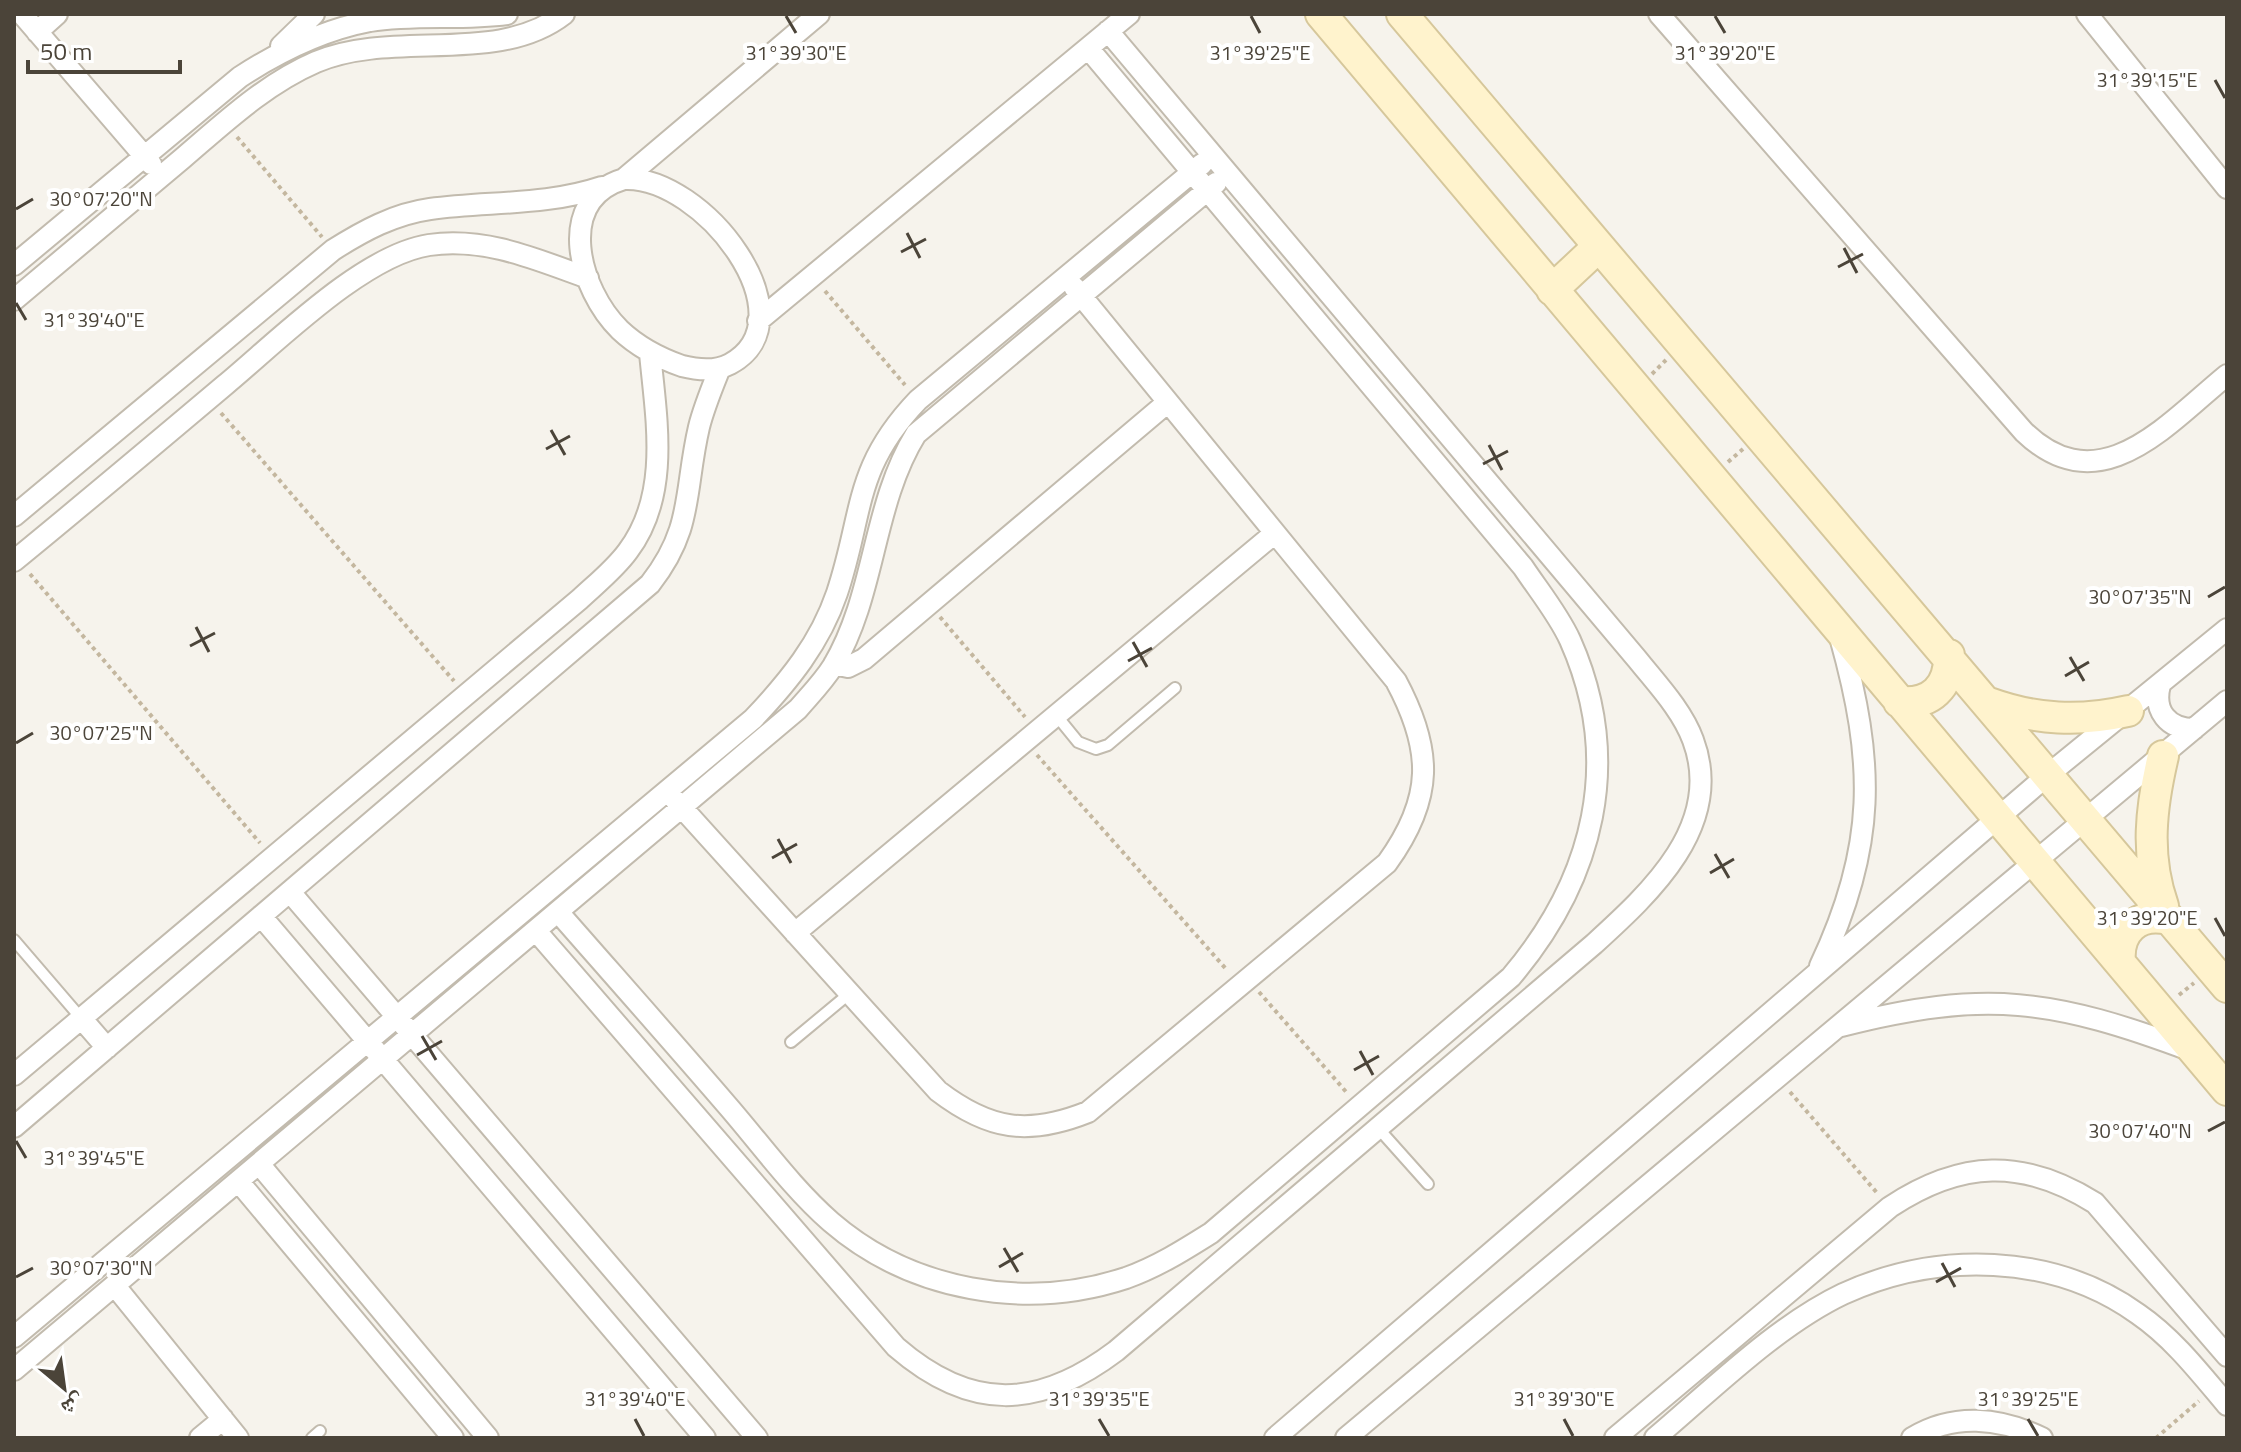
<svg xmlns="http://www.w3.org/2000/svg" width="2241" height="1452" viewBox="0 0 2241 1452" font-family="'Titillium Web','Noto Naskh Arabic',sans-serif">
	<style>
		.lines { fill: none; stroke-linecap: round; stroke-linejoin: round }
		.lane-casing { stroke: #c2bbae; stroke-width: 14 }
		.street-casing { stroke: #c2bbae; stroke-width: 24 }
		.secondary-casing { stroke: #d6c79b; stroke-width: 34 }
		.path { stroke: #c4b79f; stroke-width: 4; stroke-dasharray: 4 4; stroke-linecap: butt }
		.lane { stroke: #fff; stroke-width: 10 }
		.street { stroke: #fff; stroke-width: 20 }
		.secondary { stroke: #fff3cd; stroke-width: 30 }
		.ticks { fill: none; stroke: #4b4439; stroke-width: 3 }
		.ticks-label { font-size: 20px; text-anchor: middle; fill: #4b4439; stroke: #fff; stroke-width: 8; stroke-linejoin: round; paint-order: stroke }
	</style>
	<rect width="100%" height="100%" fill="#f6f3ec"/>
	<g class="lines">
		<defs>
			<path id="lane" d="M 1056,715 L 1078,742 L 1096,749 L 1108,745 L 1175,688
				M 14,940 L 81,1018
				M 791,1042 L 850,993
				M 1378,1128 L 1428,1184
				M 312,1438 L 320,1431"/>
			<path id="street" d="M 22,14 L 151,164
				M 1659,14 L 2024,432 C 2100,505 2167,424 2227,375
				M 2087,14 L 2227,188
				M 37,32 L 57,14
				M 281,46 L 314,14
				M 624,179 C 703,175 813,319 730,364 C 715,372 698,370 682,366 C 659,358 638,347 620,330 C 579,290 554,200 624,179 Z
				M 624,179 L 819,14
				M 14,265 L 240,77 C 280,51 322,30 370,21 C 415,14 462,20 507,14
				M 14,300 C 70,253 126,206 183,158 C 224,123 265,84 316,62 C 394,29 497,66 564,14
				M 758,321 L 1129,14
				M 14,516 L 333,250 C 363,231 394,214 430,209 C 489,201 545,206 602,187
				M 14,561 C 85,503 155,444 225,385 C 277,342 363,255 429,245 C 486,237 535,259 588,278
				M 834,664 L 848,667 L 864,659 L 1168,402
				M 2160,685 C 2153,711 2168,729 2194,729
				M 676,801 L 938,1091 C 989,1130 1028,1136 1088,1112 L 1387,863 C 1434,798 1433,750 1396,681 L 1074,287
				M 290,892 L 757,1438
				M 559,913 C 615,977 671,1040 726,1104 C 760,1143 792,1188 831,1222 C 911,1291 1026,1311 1126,1278 C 1157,1267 1184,1250 1211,1233 L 1511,977 C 1594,879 1624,761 1570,640 C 1558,614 1539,591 1523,567 L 1088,48
				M 261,916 L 705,1438
				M 537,932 L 896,1347 C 971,1412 1039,1409 1116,1351 L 1594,944 C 1650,893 1725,825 1693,740 C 1682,710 1657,684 1637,659 L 1108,31
				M 795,933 L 1275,533
				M 1820,966 C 1877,846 1875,762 1840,637
				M 81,1018 L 107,1048
				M 1841,1026 C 1986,989 2053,999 2192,1051
				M 14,1075 L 580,599 C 596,584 615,569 628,551 C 671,494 656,418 650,353
				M 14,1127 L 650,584 C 694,528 684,491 699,427 C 704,407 712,388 720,368
				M 260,1165 L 488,1438
				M 239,1182 L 453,1438
				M 115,1286 L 238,1438
				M 14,1337 L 753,719 C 789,681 820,643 837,593 C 864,512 853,468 918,400 L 1202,164
				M 14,1370 L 798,709 C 810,695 823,682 833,666 C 876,594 872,505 916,434 L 1216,183
				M 200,1438 L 223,1419
				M 1275,1438 L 2049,774 L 2227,629
				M 1346,1438 L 2227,701
				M 1615,1438 L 1890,1207 C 1961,1160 2023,1158 2095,1203 L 2227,1356
				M 1655,1438 C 1712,1390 1776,1326 1843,1294 C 1937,1251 2053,1253 2138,1314 C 2173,1338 2200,1373 2227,1405
				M 1912,1438 C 1953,1413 1999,1417 2042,1438"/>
			<path id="secondary" d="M 1321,14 L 2227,1090
				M 1402,14 L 2227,987
				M 1552,290 L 1598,247
				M 1899,702 C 1931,705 1950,687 1949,655
				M 1989,703 C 2036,720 2080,722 2128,711
				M 2163,906 C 2145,855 2151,807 2163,756
				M 2120,962 C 2117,931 2138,912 2168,919"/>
		</defs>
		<!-- lane casing -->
		<use href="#lane" class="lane-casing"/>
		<!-- street casing -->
		<use href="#street" class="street-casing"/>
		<!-- secondary casing -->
		<use href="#secondary" class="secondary-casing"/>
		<!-- path -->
		<path class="path" d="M 237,137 L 322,237
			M 825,291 L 905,385
			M 1652,374 L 1666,360
			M 221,413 L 454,681
			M 1728,462 L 1743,449
			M 30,574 L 260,843
			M 940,617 L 1025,717
			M 1037,755 L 1227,970
			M 1259,992 L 1348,1094
			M 2179,995 L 2194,983
			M 1790,1092 L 1878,1194
			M 2156,1438 L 2199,1401"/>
		<!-- lane -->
		<use href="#lane" class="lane"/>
		<!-- street -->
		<use href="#street" class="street"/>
		<!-- secondary -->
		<use href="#secondary" class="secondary"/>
	</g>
	<!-- ticks -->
	<path class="ticks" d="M 786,16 L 796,33M 1251,16 L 1260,33M 1715,16 L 1725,33M 2215,80 L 2225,98M 16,209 L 33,199M 907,233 L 920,258M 1844,248 L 1857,273M 901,252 L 926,239M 1838,267 L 1863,254M 16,303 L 26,320M 551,430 L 565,455M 1489,445 L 1502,470M 546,449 L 570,436M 1483,464 L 1508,451M 2208,597 L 2225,587M 196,627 L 209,652M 1133,642 L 1147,667M 190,646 L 215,633M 2070,657 L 2084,681M 1128,661 L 1152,648M 2065,676 L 2089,662M 16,743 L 33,733M 778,839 L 791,863M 1715,854 L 1729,878M 772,858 L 797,844M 1710,873 L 1734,859M 2215,918 L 2225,936M 422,1036 L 436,1060M 1360,1051 L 1373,1075M 417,1055 L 442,1041M 1354,1070 L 1379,1056M 2208,1131 L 2225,1122M 16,1141 L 26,1158M 1004,1248 L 1018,1272M 1942,1263 L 1955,1287M 999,1267 L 1023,1253M 16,1277 L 33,1268M 1936,1282 L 1961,1268M 635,1419 L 644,1436M 1099,1419 L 1109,1436M 1564,1419 L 1573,1436M 2028,1419 L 2038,1436"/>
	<g class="ticks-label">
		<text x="796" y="60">31°39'30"E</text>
		<text x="1260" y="60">31°39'25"E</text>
		<text x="1725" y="60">31°39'20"E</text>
		<text x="2147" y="87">31°39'15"E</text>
		<text x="101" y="206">30°07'20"N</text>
		<text x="94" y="327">31°39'40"E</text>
		<text x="2140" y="604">30°07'35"N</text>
		<text x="101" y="740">30°07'25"N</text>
		<text x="2147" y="925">31°39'20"E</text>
		<text x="2140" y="1138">30°07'40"N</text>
		<text x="94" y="1165">31°39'45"E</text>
		<text x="101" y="1275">30°07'30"N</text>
		<text x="635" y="1406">31°39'40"E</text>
		<text x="1099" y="1406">31°39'35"E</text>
		<text x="1564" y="1406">31°39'30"E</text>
		<text x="2028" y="1406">31°39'25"E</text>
	</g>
	<!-- border -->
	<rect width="2241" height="1452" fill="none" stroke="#4b4439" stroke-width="32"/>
	<!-- north arrow -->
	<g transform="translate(64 1388) rotate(151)" stroke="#ffffff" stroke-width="6" paint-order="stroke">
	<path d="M0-6L14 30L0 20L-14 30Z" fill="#4b4439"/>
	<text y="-12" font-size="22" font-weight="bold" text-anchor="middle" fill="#4b4439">ش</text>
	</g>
	<!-- scale -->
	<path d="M28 60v12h152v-12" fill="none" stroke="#4b4439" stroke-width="4"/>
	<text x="40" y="60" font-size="24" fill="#4b4439" stroke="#ffffff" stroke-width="6" paint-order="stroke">50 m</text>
</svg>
